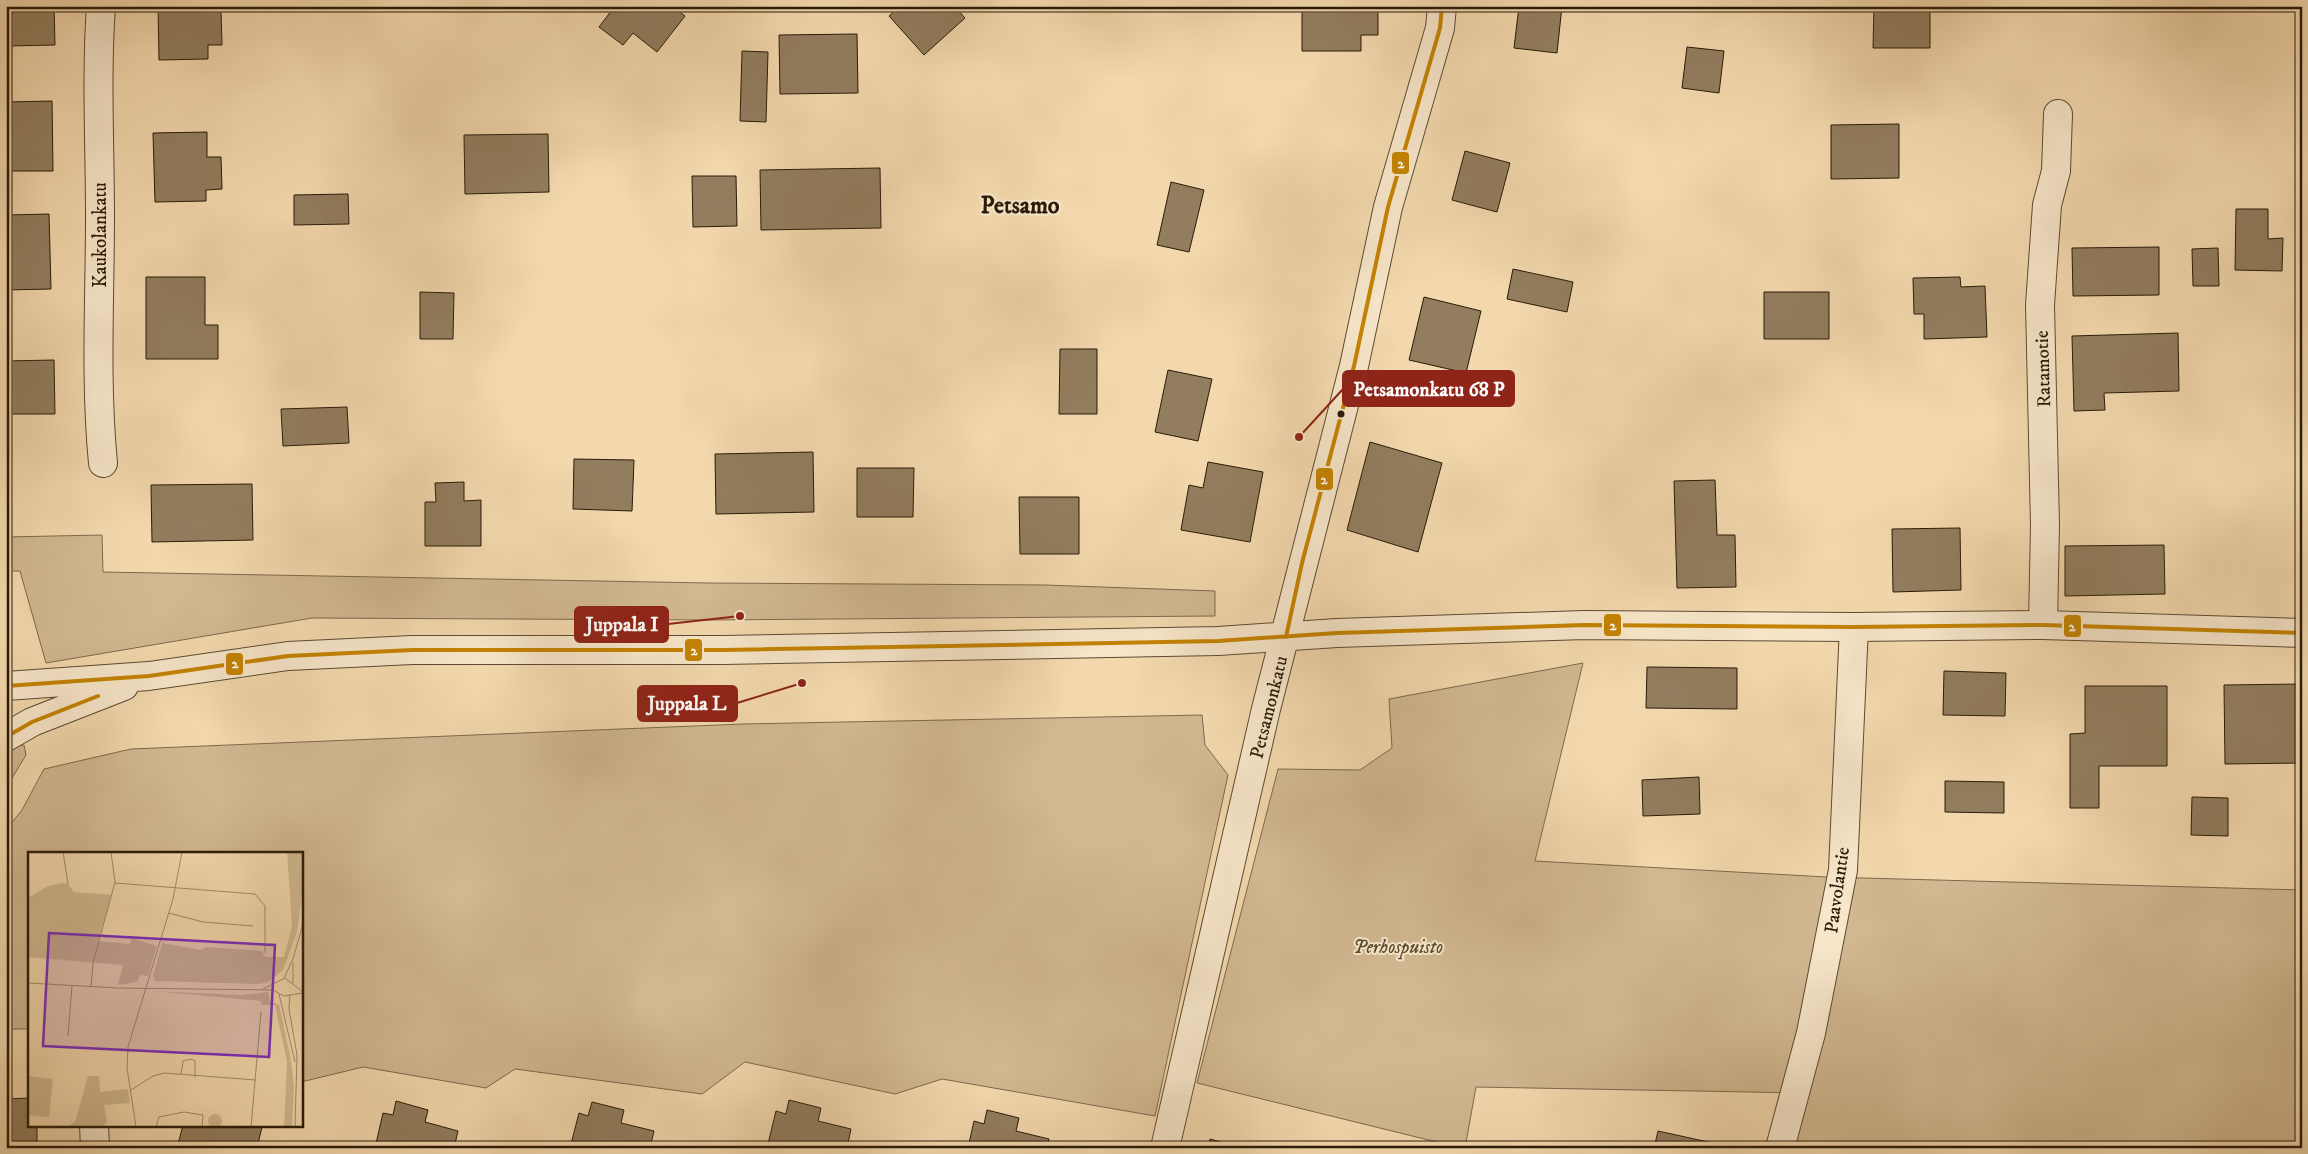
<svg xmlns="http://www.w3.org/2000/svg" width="2308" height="1154" viewBox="0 0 2308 1154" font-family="'IM FELL DW Pica',serif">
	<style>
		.green { fill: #d1b891; stroke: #7d6a4c }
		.building { fill: #927d5e; stroke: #291b08 }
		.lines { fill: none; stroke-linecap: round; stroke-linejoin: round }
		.minor-casing { stroke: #5c4a31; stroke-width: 30 }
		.tertiary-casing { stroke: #5c4a31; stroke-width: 30 }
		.minor { stroke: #f7e6ca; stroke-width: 28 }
		.tertiary { stroke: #f7e6ca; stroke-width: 28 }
		.bus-1-casing { stroke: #f7e6ca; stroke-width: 8 }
		.bus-1 { stroke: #c48302; stroke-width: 4 }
		.bus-dot { fill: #291b08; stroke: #f7e6ca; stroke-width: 2 }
		.labels { text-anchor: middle; stroke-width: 4; stroke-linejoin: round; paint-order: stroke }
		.street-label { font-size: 19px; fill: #291b08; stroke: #f7e6ca }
		.park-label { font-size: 19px; font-style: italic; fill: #5b4a31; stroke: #f7e6ca }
		.district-label { font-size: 24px; font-weight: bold; fill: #291b08; stroke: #f7e6ca }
		.inset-road { fill: none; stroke: #a28c6b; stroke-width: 1 }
		.view { fill: #7b2cbf; fill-opacity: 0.15; stroke: #7b2cbf; stroke-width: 2.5 }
		.inset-edge { fill: none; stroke: #291b08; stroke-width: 2.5 }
		.leader { fill: none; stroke: #8f2418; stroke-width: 2 }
		.callout-dot { fill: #8f2418; stroke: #f7e6ca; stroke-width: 2 }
		.callout { fill: #8f2418; stroke: #8f2418; stroke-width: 2 }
		.callout-label { font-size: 20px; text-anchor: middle; font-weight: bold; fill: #fff }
		.line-badge { stroke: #f7e6ca; stroke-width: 2 }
		.badge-label { font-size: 14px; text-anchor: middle; font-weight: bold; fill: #fff }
	</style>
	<rect width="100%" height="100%" fill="#f3d8ad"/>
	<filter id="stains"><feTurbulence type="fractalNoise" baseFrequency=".004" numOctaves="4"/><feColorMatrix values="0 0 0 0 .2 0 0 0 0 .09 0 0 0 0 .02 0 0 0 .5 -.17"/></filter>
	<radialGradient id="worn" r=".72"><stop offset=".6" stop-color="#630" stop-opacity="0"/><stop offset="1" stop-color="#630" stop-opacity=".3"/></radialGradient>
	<!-- green -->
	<path class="green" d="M 102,535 L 103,572 L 708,583 L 1045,585 L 1215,591 L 1215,616 L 708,620 L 312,618 L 46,663 L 20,571 L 6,571 L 6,537 Z
		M 1583,663 L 1535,861 L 1827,877 L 2302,890 L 2302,1148 L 1789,1148 L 1804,1093 L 1476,1087 L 1465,1148 L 1461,1148 L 1197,1083 L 1278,769 L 1360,770 L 1392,748 L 1389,699 Z
		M 1202,715 L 1205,745 L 1228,775 L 1155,1116 L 942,1079 L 895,1094 L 745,1062 L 702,1094 L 515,1069 L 486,1088 L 363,1067 L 301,1082 L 301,853 L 29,853 L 29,1029 L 6,1029 L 6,830 L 22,810 L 44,769 L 131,749 L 743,724 Z
		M 24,745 L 26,755 L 6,788 L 6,754 L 17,746 Z"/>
	<!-- building -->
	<path class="building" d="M 6,6 L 54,6 L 55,45 L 6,46 Z
		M 158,6 L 211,6 L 211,11 L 221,11 L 222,45 L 208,45 L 208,59 L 159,60 Z
		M 615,6 L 672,6 L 685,16 L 657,52 L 633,33 L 623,45 L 599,27 Z
		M 900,6 L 954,6 L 965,18 L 924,55 L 889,16 Z
		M 1302,6 L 1378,6 L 1378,35 L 1361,35 L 1361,51 L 1302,51 Z
		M 1519,6 L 1562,6 L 1557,53 L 1514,48 Z
		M 1874,6 L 1930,6 L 1930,48 L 1873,48 Z
		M 857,34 L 858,93 L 780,94 L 779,35 Z
		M 1687,47 L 1724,51 L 1719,93 L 1682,88 Z
		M 742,51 L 768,52 L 766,122 L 740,121 Z
		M 52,101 L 53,171 L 6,171 L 6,102 Z
		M 1899,124 L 1899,178 L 1831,179 L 1831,125 Z
		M 207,132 L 207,157 L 221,157 L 222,189 L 206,190 L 206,201 L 155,202 L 153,133 Z
		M 548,134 L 549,192 L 465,194 L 464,135 Z
		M 1465,151 L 1510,163 L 1497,212 L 1452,200 Z
		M 880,168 L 881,228 L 761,230 L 760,170 Z
		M 692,176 L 736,176 L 737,226 L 693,227 Z
		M 1171,182 L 1204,190 L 1189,252 L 1157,245 Z
		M 348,194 L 349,224 L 294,225 L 294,195 Z
		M 2236,209 L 2268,209 L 2268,239 L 2283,238 L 2282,271 L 2235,270 Z
		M 49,214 L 51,289 L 6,290 L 6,215 Z
		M 2159,247 L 2159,295 L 2073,296 L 2072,248 Z
		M 2218,248 L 2219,286 L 2193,286 L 2192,249 Z
		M 1513,269 L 1573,282 L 1567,312 L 1507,299 Z
		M 146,277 L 205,277 L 205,325 L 218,325 L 218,359 L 146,359 Z
		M 1960,277 L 1961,287 L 1985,286 L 1987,337 L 1924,339 L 1924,314 L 1914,314 L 1913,278 Z
		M 420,292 L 454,293 L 453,339 L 420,339 Z
		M 1764,292 L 1829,292 L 1829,339 L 1764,339 Z
		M 1424,297 L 1481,311 L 1466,373 L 1409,360 Z
		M 2178,333 L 2179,391 L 2104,393 L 2105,410 L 2074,411 L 2072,336 Z
		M 1060,349 L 1097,349 L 1097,414 L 1059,414 Z
		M 54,360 L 55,414 L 6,414 L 6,361 Z
		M 1168,370 L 1212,379 L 1198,441 L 1155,432 Z
		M 347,407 L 349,443 L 283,446 L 281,409 Z
		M 1370,442 L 1442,463 L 1418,552 L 1347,530 Z
		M 813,452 L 814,512 L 716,514 L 715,454 Z
		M 574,459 L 634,460 L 632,511 L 573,509 Z
		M 1208,462 L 1263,472 L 1250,542 L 1181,530 L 1189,485 L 1203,488 Z
		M 857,468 L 914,468 L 913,517 L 857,517 Z
		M 1715,480 L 1717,535 L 1735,535 L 1736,587 L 1677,588 L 1674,481 Z
		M 464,482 L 464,501 L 481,500 L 481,546 L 425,546 L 425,502 L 436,502 L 435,483 Z
		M 252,484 L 253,540 L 152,542 L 151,485 Z
		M 1019,497 L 1079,497 L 1079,554 L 1020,554 Z
		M 1960,528 L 1961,590 L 1893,592 L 1892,529 Z
		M 2164,545 L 2165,594 L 2065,596 L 2065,546 Z
		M 1647,667 L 1737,668 L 1737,709 L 1646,708 Z
		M 1944,671 L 2006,673 L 2005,716 L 1943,715 Z
		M 2302,684 L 2302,763 L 2225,764 L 2224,685 Z
		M 2085,686 L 2167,686 L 2167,766 L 2099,766 L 2099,808 L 2070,808 L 2070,734 L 2085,733 Z
		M 1699,777 L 1700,814 L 1643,816 L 1642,780 Z
		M 1945,781 L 2004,782 L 2004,813 L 1945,812 Z
		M 2192,797 L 2228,798 L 2228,836 L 2191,835 Z
		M 29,1098 L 29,1125 L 37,1125 L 37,1148 L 6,1148 L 6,1099 Z
		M 789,1100 L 821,1108 L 818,1121 L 851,1129 L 847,1148 L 767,1148 L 776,1111 L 786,1114 Z
		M 396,1101 L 428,1110 L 425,1122 L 458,1131 L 454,1148 L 375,1148 L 383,1113 L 393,1115 Z
		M 592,1102 L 624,1110 L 621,1123 L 654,1131 L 650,1148 L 570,1148 L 579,1113 L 588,1116 Z
		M 987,1110 L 1019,1118 L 1016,1131 L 1049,1139 L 1047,1148 L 968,1148 L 974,1121 L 984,1124 Z
		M 183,1125 L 254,1125 L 262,1127 L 257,1148 L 177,1148 Z
		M 1658,1131 L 1722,1145 L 1722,1148 L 1654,1148 Z
		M 1210,1139 L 1243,1148 L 1208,1148 Z"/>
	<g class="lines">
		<defs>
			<path id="minor" d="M 101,6 C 96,76 100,146 100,216 C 100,298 95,382 103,463
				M 2043,625 L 2045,525 L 2040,305 L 2047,205 L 2056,171 L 2058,114
				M 94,1125 L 95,1148
				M 1165,1148 L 1266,709 L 1354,366 L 1388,207 L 1440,28 L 1442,6
				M 1780,1148 L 1811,1033 L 1843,870 L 1854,627"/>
			<path id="tertiary" d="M 6,686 L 149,676 L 288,656 L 412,650 L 723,650 L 1218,641 L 1337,633 L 1584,625 L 1854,627 L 2043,625 L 2302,633
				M 6,737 L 32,722 L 124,686"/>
		</defs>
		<!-- minor casing -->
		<use href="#minor" class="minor-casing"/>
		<!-- tertiary casing -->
		<use href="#tertiary" class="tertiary-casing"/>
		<!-- minor -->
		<use href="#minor" class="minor"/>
		<!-- tertiary -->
		<use href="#tertiary" class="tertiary"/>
		<defs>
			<path id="bus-1" d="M 1286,637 L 1302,563 L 1354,366 L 1388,207 L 1440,28 L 1442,6
				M 6,686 L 149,676 L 288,656 L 412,650 L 723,650 L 1218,641 L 1337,633 L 1584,625 L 1854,627 L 2043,625 L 2302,633
				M 6,737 L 32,722 L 98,696"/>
		</defs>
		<!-- bus-1 casing -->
		<use href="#bus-1" class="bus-1-casing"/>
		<!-- bus-1 -->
		<use href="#bus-1" class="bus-1"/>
	</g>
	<!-- markers -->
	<circle class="bus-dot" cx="1341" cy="414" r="4.5"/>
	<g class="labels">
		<!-- street labels -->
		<g class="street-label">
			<text transform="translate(99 235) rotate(-90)" y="7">Kaukolankatu</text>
			<text transform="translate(2042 369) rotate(-92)" y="7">Ratamotie</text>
			<text transform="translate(1268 707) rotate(-76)" y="7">Petsamonkatu</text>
			<text transform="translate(1836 890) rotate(-82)" y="7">Paavolantie</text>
		</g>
		<!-- park labels -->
		<g class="park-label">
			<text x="1398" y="953">Perhospuisto</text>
		</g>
		<!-- district labels -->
		<g class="district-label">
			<text x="1020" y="213">Petsamo</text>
		</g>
	</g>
	<!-- overview -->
	<g transform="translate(28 852)">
		<rect width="275" height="275" fill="#f3d8ad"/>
		<path d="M 259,0 L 275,0 L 275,37 L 269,80 L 255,118 L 240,130 L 232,132 L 127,129 L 125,124 L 134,91 L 173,98 L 178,95 L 234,99 L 237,105 L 256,105 L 264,74 ZM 35,31 L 40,32 L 46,40 L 84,43 L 70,89 L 102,92 L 104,86 L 129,94 L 120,124 L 112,123 L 109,130 L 90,133 L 95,113 L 0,105 L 0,46 L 20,34 ZM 125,139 L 213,143 L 240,140 L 242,149 L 251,153 L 262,203 L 266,234 L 264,275 L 256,275 L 259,210 L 247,153 L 233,153 L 233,149 ZM 0,224 L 25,227 L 21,265 L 0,263 ZM 60,224 L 71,224 L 72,240 L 100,237 L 102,251 L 76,253 L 79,270 L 74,275 L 39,275 L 47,270 ZM180 269a7 7 0 1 1 14 0a7 7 0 1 1-14 0Z" fill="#d1b891"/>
		<path class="inset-road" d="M 35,0 L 40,32M 87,31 L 227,42 L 237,54 L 237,101M 141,61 L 175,70 L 225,74M 256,126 L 265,107 L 275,72M 0,131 L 89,136 L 245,138 L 256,144 L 275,141M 265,131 L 265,111M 63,135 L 65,111 L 87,30 L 83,0M 235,137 L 257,126 L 275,140M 251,142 L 267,210M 262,142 L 261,157 L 269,203 L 267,275M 40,184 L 44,134M 153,222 L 155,209 L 163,207 L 167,209 L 167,225M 103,238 L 125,224 L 136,221 L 228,228M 108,275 L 99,216 L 100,195 L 145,47 L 154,0M 128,275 L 131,265 L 156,260 L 175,263 L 174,275M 223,275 L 233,160"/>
		<path class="view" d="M 21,81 L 247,93 L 241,205 L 15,194 Z"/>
		<rect width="275" height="275" class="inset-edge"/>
	</g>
	<!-- callouts -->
	<path class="leader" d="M1299 437L1343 389M740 616L668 624M802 683L737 703"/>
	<g class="callout-dot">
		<circle cx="1299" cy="437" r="5"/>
		<circle cx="740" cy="616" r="5"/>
		<circle cx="802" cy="683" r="5"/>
	</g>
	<g class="callout">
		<rect x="1343" y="371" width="171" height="35" rx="5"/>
		<rect x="575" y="607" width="93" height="35" rx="5"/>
		<rect x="638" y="686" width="99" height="35" rx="5"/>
	</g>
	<g class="callout-label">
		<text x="1429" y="396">Petsamonkatu 68 P</text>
		<text x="622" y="631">Juppala I</text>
		<text x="687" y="710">Juppala L</text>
	</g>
	<g class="line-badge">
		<rect x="1391" y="151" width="19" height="24" rx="5" fill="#c48302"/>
		<rect x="1315" y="467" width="19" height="24" rx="5" fill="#c48302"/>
		<rect x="1603" y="613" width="19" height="24" rx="5" fill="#c48302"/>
		<rect x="2063" y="614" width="19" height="24" rx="5" fill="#c48302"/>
		<rect x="684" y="638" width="19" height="24" rx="5" fill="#c48302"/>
		<rect x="225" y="652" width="19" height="24" rx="5" fill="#c48302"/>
	</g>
	<g class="badge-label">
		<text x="1401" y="168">2</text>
		<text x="1324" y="484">2</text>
		<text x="1613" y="630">2</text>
		<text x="2072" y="631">2</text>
		<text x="694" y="655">2</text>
		<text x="235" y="668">2</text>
	</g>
	<!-- margin -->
	<rect width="2308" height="1154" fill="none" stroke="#f3d8ad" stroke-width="25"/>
	<rect x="8" y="8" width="2293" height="1139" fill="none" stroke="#291b08" stroke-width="2.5"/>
	<rect x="12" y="12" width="2283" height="1129" fill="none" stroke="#291b08"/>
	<rect width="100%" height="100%" filter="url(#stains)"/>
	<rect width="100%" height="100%" fill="url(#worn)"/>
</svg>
